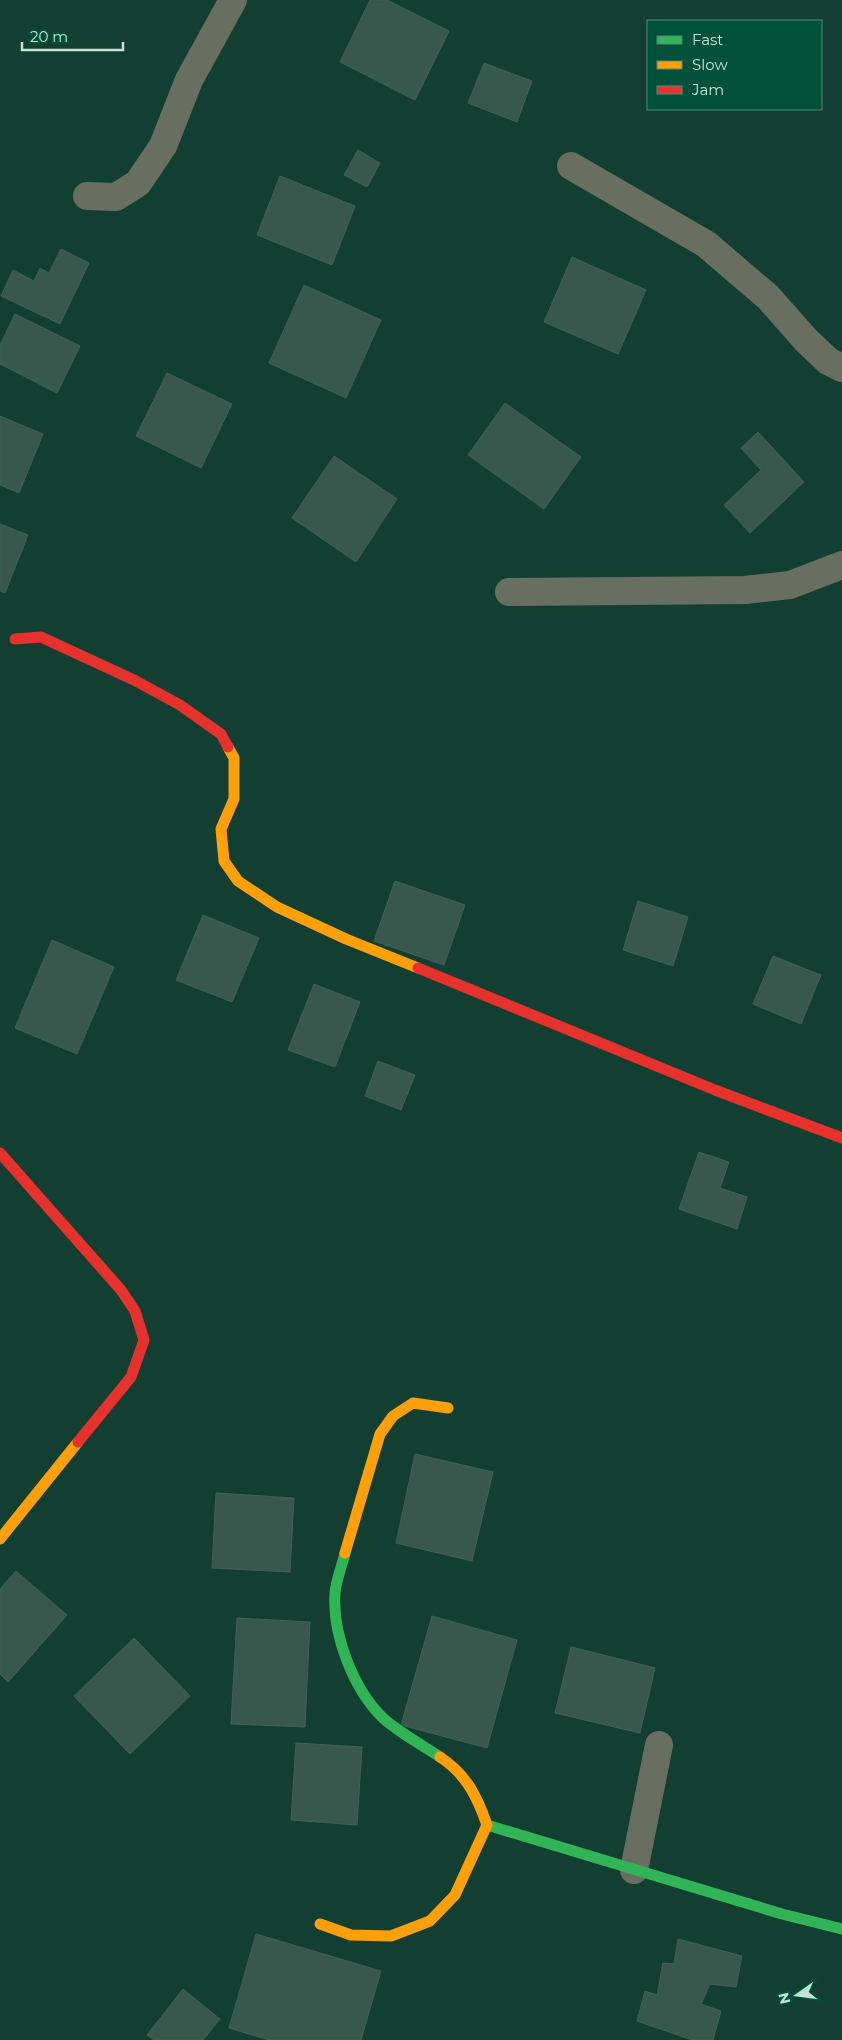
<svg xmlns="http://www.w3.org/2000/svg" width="842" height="2040" viewBox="0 0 842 2040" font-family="Montserrat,sans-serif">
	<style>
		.building { fill: #38584d; stroke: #406156 }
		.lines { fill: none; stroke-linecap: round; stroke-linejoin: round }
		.street { stroke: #696f60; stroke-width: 28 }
		.fast { stroke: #30b455; stroke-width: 11 }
		.slow { stroke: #ff9f0a; stroke-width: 11 }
		.jam { stroke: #e5322d; stroke-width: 11 }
	</style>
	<rect width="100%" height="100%" fill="#133f32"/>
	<!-- building -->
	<path class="building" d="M 370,0 L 387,0 L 449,31 L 415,100 L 340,62 Z
		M 484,63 L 532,81 L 517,122 L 468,103 Z
		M 358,150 L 380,163 L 367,187 L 344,175 Z
		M 280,176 L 355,206 L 332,265 L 257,235 Z
		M 61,249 L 89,263 L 60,324 L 1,296 L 13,270 L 34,281 L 40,268 L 49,273 Z
		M 572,257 L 646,290 L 618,354 L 544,322 Z
		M 304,285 L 381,320 L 346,398 L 269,363 Z
		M 15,314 L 80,346 L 57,393 L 0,364 L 0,345 Z
		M 167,373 L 232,404 L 201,468 L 136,436 Z
		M 505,403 L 581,457 L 544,509 L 468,455 Z
		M 0,416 L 43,434 L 19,493 L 0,485 Z
		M 758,432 L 804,482 L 750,533 L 724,505 L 761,470 L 741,448 Z
		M 334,456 L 397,499 L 356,562 L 292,518 Z
		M 0,524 L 28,535 L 5,593 L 0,591 Z
		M 395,881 L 465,905 L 444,965 L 374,941 Z
		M 638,901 L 688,917 L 673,966 L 623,950 Z
		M 203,915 L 259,938 L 232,1002 L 176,980 Z
		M 52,940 L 114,967 L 77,1054 L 15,1028 Z
		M 773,956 L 821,975 L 801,1024 L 753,1004 Z
		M 314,984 L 360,1002 L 335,1067 L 288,1050 Z
		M 378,1061 L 415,1075 L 401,1110 L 365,1096 Z
		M 699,1152 L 729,1162 L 720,1188 L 747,1197 L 737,1229 L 679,1209 Z
		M 415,1454 L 493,1472 L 472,1561 L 396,1543 Z
		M 216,1493 L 294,1498 L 290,1572 L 212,1568 Z
		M 16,1571 L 67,1615 L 8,1682 L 0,1674 L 0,1589 Z
		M 432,1616 L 517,1640 L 487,1748 L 401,1725 Z
		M 237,1618 L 310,1622 L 305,1727 L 231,1724 Z
		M 134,1638 L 190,1696 L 130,1754 L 74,1696 Z
		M 571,1647 L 655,1668 L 640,1733 L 555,1713 Z
		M 296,1743 L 362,1747 L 357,1825 L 291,1820 Z
		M 256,1934 L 381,1971 L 361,2040 L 269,2040 L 229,2028 Z
		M 678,1939 L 742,1956 L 736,1987 L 710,1984 L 701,2004 L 721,2011 L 713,2040 L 692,2040 L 637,2021 L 645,1991 L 657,1995 L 663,1963 L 674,1964 Z
		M 183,1989 L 220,2019 L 203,2040 L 154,2040 L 147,2035 Z"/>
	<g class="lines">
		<!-- street -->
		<path class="street" d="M 571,166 L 706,244 L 768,297 L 806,340 L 828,361 L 842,368
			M 87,196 L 116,197 L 138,183 L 163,146 L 189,80 L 233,0
			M 509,592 L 745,590 L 790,585 L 842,565
			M 634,1870 L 659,1745"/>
		<!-- fast -->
		<path class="fast" d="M 345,1553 C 342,1566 336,1580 335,1593 C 332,1635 354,1690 383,1718 C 398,1732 424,1746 440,1757
			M 487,1825 L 782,1914 L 842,1929"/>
		<!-- slow -->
		<path class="slow" d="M 228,747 L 234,758 L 234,799 L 221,829 L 224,861 L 238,881 L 277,907 L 346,939 L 418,968
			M 0,1539 L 78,1442
			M 345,1553 L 380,1434 L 393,1416 L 413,1403 L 448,1408
			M 320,1924 L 351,1935 L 391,1936 L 430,1921 L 455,1895 L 487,1825 C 477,1796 466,1774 440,1757"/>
		<!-- jam -->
		<path class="jam" d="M 15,639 L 41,637 L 134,680 L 180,705 L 221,734 L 228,747
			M 418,968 L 715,1090 L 842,1138
			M 0,1153 L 121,1290 L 135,1311 L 144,1340 L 131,1377 L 78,1442"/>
	</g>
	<!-- legend -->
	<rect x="647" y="20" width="175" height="90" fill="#01513a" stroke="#4f8b78"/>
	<rect x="657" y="36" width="25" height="8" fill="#30b455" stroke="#4f8b78"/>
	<text x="692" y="45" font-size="15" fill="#c3e3d5">Fast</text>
	<rect x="657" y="61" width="25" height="8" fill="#ff9f0a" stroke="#4f8b78"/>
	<text x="692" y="70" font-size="15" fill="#c3e3d5">Slow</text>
	<rect x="657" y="86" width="25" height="8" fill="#e5322d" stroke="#4f8b78"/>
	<text x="692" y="95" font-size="15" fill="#c3e3d5">Jam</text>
	<!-- north arrow -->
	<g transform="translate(797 1995) rotate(256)" stroke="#01513a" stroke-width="4" paint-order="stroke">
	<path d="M0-4L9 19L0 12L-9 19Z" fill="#c3e3d5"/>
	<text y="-8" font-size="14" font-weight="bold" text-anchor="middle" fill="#c3e3d5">N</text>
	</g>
	<!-- scale -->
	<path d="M22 42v8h101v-8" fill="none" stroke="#c3e3d5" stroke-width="2.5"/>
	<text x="30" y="42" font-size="15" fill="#c3e3d5" stroke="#01513a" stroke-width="4" paint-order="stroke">20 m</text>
</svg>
